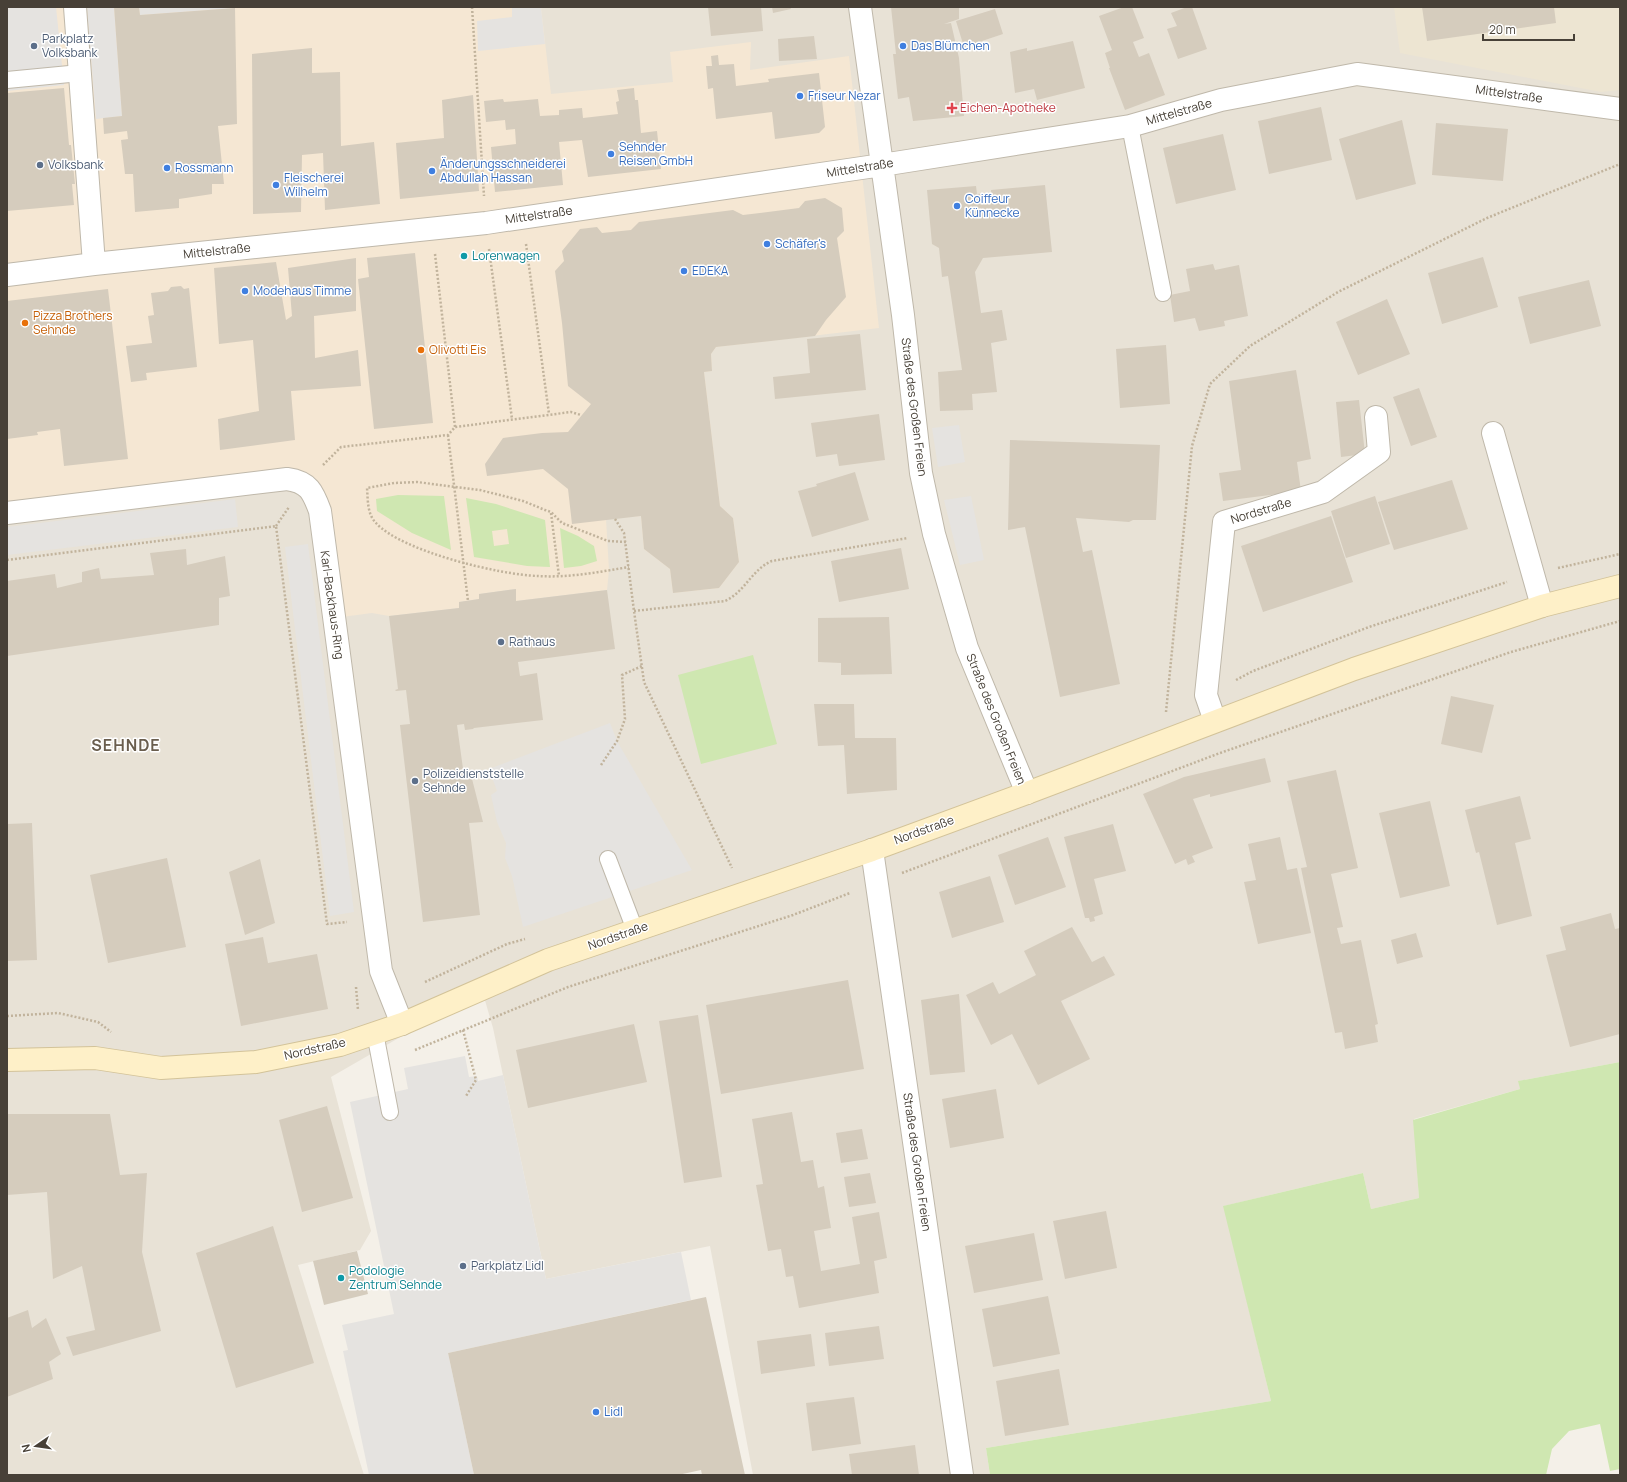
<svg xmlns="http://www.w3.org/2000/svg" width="1627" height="1482" viewBox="0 0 1627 1482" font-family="Manrope,sans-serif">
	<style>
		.residential { fill: #e8e2d6 }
		.commercial { fill: #f5e7d3 }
		.education { fill: #ede5d2 }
		.green { fill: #cfe7b1; fill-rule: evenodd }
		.parking { fill: #e5e3e0 }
		.building { fill: #d5ccbd }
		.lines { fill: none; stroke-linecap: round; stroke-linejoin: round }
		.service-casing { stroke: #bfb8aa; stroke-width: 18 }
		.minor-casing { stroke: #bfb8aa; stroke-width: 24 }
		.secondary-casing { stroke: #d3c399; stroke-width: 24 }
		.path { stroke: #c1b39c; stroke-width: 2.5; stroke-dasharray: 2 2; stroke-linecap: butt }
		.service { stroke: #fff; stroke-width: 16 }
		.minor { stroke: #fff; stroke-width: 22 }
		.secondary { stroke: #fef0c8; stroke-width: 22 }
		.service-dot { fill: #5c6f8a; stroke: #fff; stroke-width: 1.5 }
		.shop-dot { fill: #3f7fe0; stroke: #fff; stroke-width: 1.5 }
		.health-dot { fill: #e0444e; stroke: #fff; stroke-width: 1.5 }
		.culture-dot { fill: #0f9aa8; stroke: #fff; stroke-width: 1.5 }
		.food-dot { fill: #e8710a; stroke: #fff; stroke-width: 1.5 }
		.labels { text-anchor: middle; stroke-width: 3; stroke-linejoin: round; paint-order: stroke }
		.service-label { font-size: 12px; fill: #4e5e75; stroke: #fff; text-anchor: start }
		.shop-label { font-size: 12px; fill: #366cbe; stroke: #fff; text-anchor: start }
		.street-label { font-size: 12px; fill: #474037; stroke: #fff }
		.health-label { font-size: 12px; fill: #be3a42; stroke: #fff; text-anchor: start }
		.culture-label { font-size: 12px; fill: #0d838f; stroke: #fff; text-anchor: start }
		.food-label { font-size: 12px; fill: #c56008; stroke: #fff; text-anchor: start }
		.district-label { font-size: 16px; font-weight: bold; letter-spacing: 1px; fill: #6a5e4e; stroke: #fff }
	</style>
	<rect width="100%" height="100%" fill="#f4f0e8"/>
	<!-- residential -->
	<path class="residential" d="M 7,7 L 1620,7 L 1620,1062 L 1519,1081 L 1520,1089 L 1414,1119 L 1419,1198 L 1371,1209 L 1363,1173 L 1224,1206 L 1271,1401 L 986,1448 L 990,1475 L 753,1475 L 710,1246 L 546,1279 L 493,1028 L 482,990 L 331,1077 L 371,1231 L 360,1250 L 298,1265 L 364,1475 L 7,1475 Z"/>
	<!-- commercial -->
	<path class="commercial" d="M 7,7 L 541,7 L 551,94 L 673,82 L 670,52 L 751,42 L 750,70 L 849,56 L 879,328 L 716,347 L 711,354 L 712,371 L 704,372 L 720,506 L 733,518 L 739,562 L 719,588 L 673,593 L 670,569 L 644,549 L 641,516 L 606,519 L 609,570 L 607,590 L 516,601 L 515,589 L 479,594 L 479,599 L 459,602 L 459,608 L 389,616 L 372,613 L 334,618 L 304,484 L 7,513 Z"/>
	<!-- education -->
	<path class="education" d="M 1394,7 L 1620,7 L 1620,90 L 1601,92 L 1400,53 Z"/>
	<!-- green -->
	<path class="green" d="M 398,495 L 444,496 L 451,550 L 412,533 L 377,511 L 376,499 Z
		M 466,498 L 496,504 L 545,520 L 550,567 L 527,566 L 474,557 ZM 507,529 L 509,544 L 494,546 L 492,531 Z
		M 560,528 L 578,536 L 594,546 L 597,561 L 581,566 L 564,568 Z
		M 753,655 L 777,744 L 701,764 L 678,675 Z
		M 1620,1062 L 1620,1469 L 1610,1471 L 1600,1424 L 1569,1431 L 1552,1449 L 1546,1475 L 990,1475 L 986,1448 L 1271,1401 L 1223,1206 L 1363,1173 L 1371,1209 L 1419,1198 L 1413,1120 L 1520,1089 L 1518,1081 Z"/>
	<!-- parking -->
	<path class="parking" d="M 7,7 L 56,7 L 64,85 L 7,91 Z
		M 114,7 L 122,116 L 96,119 L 87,8 Z
		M 139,7 L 235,7 L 235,8 L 140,15 Z
		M 512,7 L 541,7 L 545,44 L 478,51 L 477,21 L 512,17 Z
		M 959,425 L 965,462 L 938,467 L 932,428 Z
		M 971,496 L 984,560 L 960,565 L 944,500 Z
		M 235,499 L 238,527 L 7,555 L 7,527 Z
		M 308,544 L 354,912 L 330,916 L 285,547 Z
		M 610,723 L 617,741 L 692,870 L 523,927 L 512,876 L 505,858 L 506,843 L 497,822 L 491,795 L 497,791 L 489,769 Z
		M 465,1056 L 469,1077 L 477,1076 L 478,1081 L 503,1075 L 546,1279 L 681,1252 L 691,1300 L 448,1353 L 474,1475 L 369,1475 L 343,1351 L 348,1350 L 342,1325 L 394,1314 L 350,1102 L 408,1089 L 404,1068 Z"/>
	<!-- building -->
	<path class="building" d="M 114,7 L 139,7 L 140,15 L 235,8 L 237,124 L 218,126 L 224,184 L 212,184 L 212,194 L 179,199 L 179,208 L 135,212 L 133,174 L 125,174 L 121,140 L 128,139 L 127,131 L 104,134 L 103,118 L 122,116 Z
		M 708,7 L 761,7 L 763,31 L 711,36 Z
		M 772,7 L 790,7 L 791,9 L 773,13 Z
		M 891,7 L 959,7 L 959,19 L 944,24 L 951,23 L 959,58 L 964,116 L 913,121 L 909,97 L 898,99 L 893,54 L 896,54 Z
		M 1124,7 L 1132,7 L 1144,38 L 1133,42 L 1139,57 L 1149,53 L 1165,95 L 1125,110 L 1109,68 L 1110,68 L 1105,53 L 1112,50 L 1099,16 Z
		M 1187,7 L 1192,7 L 1207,49 L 1178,59 L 1167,29 L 1177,26 L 1171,13 Z
		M 1422,7 L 1554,7 L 1556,23 L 1427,41 Z
		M 995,9 L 1003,34 L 964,47 L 956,21 Z
		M 814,36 L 817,59 L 779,61 L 778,39 Z
		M 1073,41 L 1085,88 L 1037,100 L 1034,89 L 1015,93 L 1010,52 L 1027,48 L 1027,51 Z
		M 312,48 L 312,73 L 340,72 L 341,146 L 374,142 L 380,204 L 325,210 L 323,153 L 302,155 L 301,212 L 253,214 L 252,54 Z
		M 718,55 L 719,65 L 734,64 L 736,86 L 769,82 L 768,79 L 819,73 L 825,127 L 819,133 L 775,139 L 772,112 L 716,119 L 713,88 L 708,89 L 706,66 L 712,66 L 711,56 Z
		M 64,88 L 69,145 L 71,145 L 75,184 L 72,184 L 74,205 L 7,211 L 7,93 Z
		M 634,88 L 635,100 L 638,100 L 641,133 L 657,131 L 661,169 L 588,177 L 582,140 L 559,142 L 563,185 L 495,192 L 491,147 L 516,144 L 515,129 L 506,130 L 505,120 L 486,122 L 484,101 L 503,99 L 504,102 L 538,99 L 540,116 L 559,115 L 559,110 L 582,108 L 583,118 L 618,114 L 616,102 L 619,101 L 617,90 Z
		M 473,95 L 479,191 L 400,199 L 396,143 L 444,138 L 442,100 Z
		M 1321,107 L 1332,160 L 1269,174 L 1258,121 Z
		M 1402,120 L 1416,184 L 1356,200 L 1339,139 Z
		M 1436,123 L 1508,129 L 1503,181 L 1432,175 Z
		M 1223,134 L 1236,190 L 1176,204 L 1163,148 Z
		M 1045,185 L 1052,252 L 983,258 L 975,272 L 981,313 L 1002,310 L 1007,340 L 991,343 L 997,392 L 972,394 L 973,410 L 940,411 L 938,372 L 962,370 L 948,276 L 942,277 L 939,248 L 932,244 L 927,190 L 976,186 L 977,194 L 991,193 L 991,190 Z
		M 825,198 L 842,208 L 844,231 L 837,238 L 846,297 L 826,320 L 815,336 L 716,347 L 711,354 L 712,371 L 704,372 L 720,506 L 733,518 L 739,562 L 719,588 L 673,593 L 670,569 L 644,549 L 641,516 L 572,524 L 568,489 L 543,469 L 487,476 L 485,464 L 503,438 L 542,433 L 568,432 L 591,404 L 568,386 L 562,323 L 555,271 L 564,261 L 562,251 L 580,229 L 597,227 L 602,233 L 631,230 L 639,222 L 733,210 L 743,215 L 799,208 L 805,201 Z
		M 415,253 L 433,423 L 374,429 L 358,279 L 369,277 L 367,258 Z
		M 1483,257 L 1498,307 L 1442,324 L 1428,273 Z
		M 356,258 L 356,311 L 314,316 L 315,358 L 358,350 L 361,386 L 291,391 L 295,440 L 220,450 L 218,419 L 259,411 L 253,340 L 219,344 L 214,268 L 276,262 L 286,320 L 292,316 L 288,268 Z
		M 1213,264 L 1215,270 L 1239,265 L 1248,316 L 1224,321 L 1225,326 L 1199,331 L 1195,318 L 1174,322 L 1170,295 L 1190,291 L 1186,269 Z
		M 1589,280 L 1601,326 L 1530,344 L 1518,297 Z
		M 181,286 L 184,289 L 189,288 L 197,367 L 146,373 L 147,380 L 131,382 L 126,346 L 152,343 L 148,316 L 154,315 L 151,293 L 168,291 L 171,287 Z
		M 108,289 L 128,459 L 64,466 L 60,429 L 37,432 L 38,435 L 7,439 L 7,301 Z
		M 1387,299 L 1410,354 L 1358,375 L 1336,322 Z
		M 860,334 L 866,390 L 775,399 L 773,377 L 810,373 L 807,339 Z
		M 1166,345 L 1170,404 L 1120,408 L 1116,349 Z
		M 1296,370 L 1311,459 L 1297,462 L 1301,491 L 1223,501 L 1219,473 L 1241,470 L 1229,381 Z
		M 1419,388 L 1437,437 L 1411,446 L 1393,397 Z
		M 1359,400 L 1365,454 L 1341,457 L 1336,402 Z
		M 879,414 L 885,460 L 839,466 L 837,454 L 816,457 L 811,423 Z
		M 1010,440 L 1160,445 L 1156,520 L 1133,520 L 1129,522 L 1076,518 L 1083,552 L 1092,550 L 1120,684 L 1060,697 L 1025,527 L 1008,530 Z
		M 855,472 L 869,520 L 812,537 L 798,491 L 817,486 L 816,484 Z
		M 1452,480 L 1468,529 L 1394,550 L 1378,502 Z
		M 1375,496 L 1390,544 L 1346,558 L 1331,511 Z
		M 1331,516 L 1353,582 L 1263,612 L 1241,546 Z
		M 901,548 L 909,589 L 839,602 L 831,561 Z
		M 186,549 L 187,565 L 225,556 L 230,596 L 219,598 L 219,625 L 7,656 L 7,581 L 55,574 L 57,588 L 82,582 L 82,572 L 99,568 L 101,579 L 154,575 L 150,553 Z
		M 516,589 L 516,601 L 607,590 L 615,649 L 518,662 L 520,676 L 537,673 L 543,720 L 474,728 L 473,729 L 465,730 L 464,724 L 457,725 L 464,776 L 471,775 L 483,822 L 469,823 L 480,915 L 423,922 L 400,725 L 410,724 L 406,690 L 396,691 L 395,690 L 398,689 L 389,616 L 459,608 L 459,602 L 479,599 L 479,594 Z
		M 889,617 L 892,674 L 841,675 L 841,663 L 818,662 L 818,618 Z
		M 1451,696 L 1494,705 L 1482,753 L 1441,744 Z
		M 814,704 L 854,704 L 855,738 L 896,738 L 897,790 L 847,794 L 844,745 L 818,746 Z
		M 1265,758 L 1271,782 L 1210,797 L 1210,794 L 1193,799 L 1213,848 L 1192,856 L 1195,862 L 1188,865 L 1186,859 L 1175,864 L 1143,794 L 1184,777 Z
		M 1336,770 L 1358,868 L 1331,874 L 1343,927 L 1337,928 L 1341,944 L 1361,940 L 1378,1024 L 1375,1025 L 1378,1042 L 1345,1049 L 1342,1032 L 1335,1033 L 1301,868 L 1307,867 L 1287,781 Z
		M 1520,796 L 1531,839 L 1515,843 L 1532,916 L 1497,925 L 1479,852 L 1476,853 L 1465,810 Z
		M 1430,801 L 1450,886 L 1400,898 L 1379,813 Z
		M 32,823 L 37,960 L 7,961 L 7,824 Z
		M 1113,824 L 1126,871 L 1094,879 L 1103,914 L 1094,917 L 1095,921 L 1090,922 L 1089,918 L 1085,918 L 1064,837 Z
		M 1048,837 L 1066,887 L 1015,905 L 998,855 Z
		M 1280,837 L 1287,870 L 1297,868 L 1311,933 L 1258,944 L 1244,882 L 1256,880 L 1248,844 Z
		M 167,858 L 186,947 L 108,963 L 90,875 Z
		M 260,859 L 275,923 L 245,935 L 229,872 Z
		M 990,876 L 1004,922 L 952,938 L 939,892 Z
		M 1611,913 L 1615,929 L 1620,928 L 1620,1034 L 1570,1047 L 1546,955 L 1566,950 L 1560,927 Z
		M 1072,927 L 1092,962 L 1104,956 L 1115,975 L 1061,1001 L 1090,1059 L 1038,1085 L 1012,1034 L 991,1045 L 966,995 L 993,982 L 999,994 L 1036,975 L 1024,951 Z
		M 1416,933 L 1423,957 L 1397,964 L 1391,940 Z
		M 263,937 L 268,963 L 317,954 L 328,1009 L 241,1026 L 225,944 Z
		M 848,980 L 864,1069 L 721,1094 L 706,1005 Z
		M 959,994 L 965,1072 L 930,1075 L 921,1000 Z
		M 698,1015 L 722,1177 L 684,1183 L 659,1021 Z
		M 634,1024 L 647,1082 L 528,1108 L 516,1050 Z
		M 996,1089 L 1004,1138 L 950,1148 L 942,1099 Z
		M 327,1106 L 353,1198 L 302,1212 L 279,1120 Z
		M 792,1112 L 801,1162 L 813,1160 L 818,1188 L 824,1186 L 831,1228 L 814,1231 L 821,1271 L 860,1264 L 852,1217 L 879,1212 L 887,1258 L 874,1261 L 879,1293 L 799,1308 L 793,1276 L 786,1277 L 781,1249 L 768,1251 L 756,1185 L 763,1184 L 752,1119 Z
		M 7,1114 L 110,1114 L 120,1175 L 147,1173 L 142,1252 L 161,1331 L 73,1356 L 66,1337 L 95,1330 L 82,1266 L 53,1279 L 47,1192 L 7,1195 Z
		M 862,1129 L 868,1159 L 841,1163 L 836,1133 Z
		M 870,1173 L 876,1203 L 849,1207 L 844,1177 Z
		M 1106,1211 L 1117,1268 L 1065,1279 L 1053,1221 Z
		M 273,1226 L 314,1363 L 236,1388 L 196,1253 Z
		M 1034,1233 L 1043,1280 L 974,1293 L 965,1246 Z
		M 357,1251 L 368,1294 L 324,1305 L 313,1261 Z
		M 1048,1296 L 1060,1354 L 993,1367 L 982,1309 Z
		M 706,1297 L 745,1475 L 702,1475 L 701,1470 L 678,1475 L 474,1475 L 448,1353 Z
		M 28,1310 L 32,1328 L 46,1318 L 61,1354 L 49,1362 L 53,1379 L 7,1397 L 7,1318 Z
		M 879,1326 L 884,1359 L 829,1366 L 825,1333 Z
		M 811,1334 L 815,1366 L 761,1374 L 757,1341 Z
		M 1059,1369 L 1069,1425 L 1005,1436 L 996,1381 Z
		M 854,1397 L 861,1444 L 812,1451 L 806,1403 Z
		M 915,1445 L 919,1475 L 852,1475 L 849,1454 Z"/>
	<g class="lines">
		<defs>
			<path id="service" d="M 7,80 L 80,73
				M 1130,126 L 1163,293
				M 608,859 L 635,930
				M 375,1033 L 390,1112"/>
			<path id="minor" d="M 75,7 L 94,264
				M 860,7 L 903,315 L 921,473 L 934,534 L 967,648 L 1027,793
				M 7,275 L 94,264 L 486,223 L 882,165 L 1130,126 L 1221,100 L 1357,74 L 1620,109
				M 1493,433 L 1542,606
				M 7,513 L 287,479 C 309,482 313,492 320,511 L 381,971 L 402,1024
				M 1215,721 L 1206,695 L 1224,522 L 1323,492 L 1379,452 L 1376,417
				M 872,850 L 962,1475"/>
			<path id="secondary" d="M 7,1060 L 95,1058 L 161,1068 L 256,1062 L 340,1045 L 402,1024 L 548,960 L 872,850 L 1027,793 L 1354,669 L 1542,606 L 1620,586"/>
		</defs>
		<!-- service casing -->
		<use href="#service" class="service-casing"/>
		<!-- minor casing -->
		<use href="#minor" class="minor-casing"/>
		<!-- secondary casing -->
		<use href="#secondary" class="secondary-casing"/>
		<!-- path -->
		<path class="path" d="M 472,7 L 484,196
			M 526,244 L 549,414
			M 489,249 L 512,419
			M 435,254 L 455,427
			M 448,435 L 468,601
			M 323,465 L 341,447 L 448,435 L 455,427 L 571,412 L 581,415
			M 551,513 L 559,576
			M 615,519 L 624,533 L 634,611 L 644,682 L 732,868
			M 276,526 L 289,507
			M 626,542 L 608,541 L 562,523 L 551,512 L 545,510 L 523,501 L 480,490 L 417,482 L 394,483 L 367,488 C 368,500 367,514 376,523 C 401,551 500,575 538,576 C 568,578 599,572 629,567
			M 7,560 L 276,526 L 327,924 L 347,922
			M 1558,568 L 1620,554
			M 634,611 L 725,601 C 745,592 752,569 772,561 L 908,538
			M 1236,680 L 1253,671 L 1369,627 L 1507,582
			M 1166,712 L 1192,446 L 1210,384 L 1250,346 L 1338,292 L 1487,218 L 1620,164
			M 601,765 L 617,741 L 625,719 L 622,675 L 642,666
			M 902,873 L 1220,753 L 1511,652 L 1620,621
			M 425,982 L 507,944 L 525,939
			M 356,987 L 358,1010
			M 7,1016 L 58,1013 L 98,1022 L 111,1032
			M 463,1030 L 476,1080 L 466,1096
			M 415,1050 L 568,987 L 793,915 L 850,893"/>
		<!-- service -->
		<use href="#service" class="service"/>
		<!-- minor -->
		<use href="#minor" class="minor"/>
		<!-- secondary -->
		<use href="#secondary" class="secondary"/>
	</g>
	<!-- markers -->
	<g class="service-dot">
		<circle cx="34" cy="46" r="4"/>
		<circle cx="40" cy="165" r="4"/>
		<circle cx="501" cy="642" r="4"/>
		<circle cx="415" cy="781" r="4"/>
		<circle cx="463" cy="1266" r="4"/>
	</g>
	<g class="shop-dot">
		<circle cx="903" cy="46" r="4"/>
		<circle cx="800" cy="96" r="4"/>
		<circle cx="611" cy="154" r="4"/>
		<circle cx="167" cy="168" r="4"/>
		<circle cx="432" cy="171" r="4"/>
		<circle cx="276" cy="185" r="4"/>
		<circle cx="957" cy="206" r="4"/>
		<circle cx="767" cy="244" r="4"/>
		<circle cx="684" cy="271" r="4"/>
		<circle cx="245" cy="291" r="4"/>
		<circle cx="596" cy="1412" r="4"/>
	</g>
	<path class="health-dot" d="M950 102h4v4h4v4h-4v4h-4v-4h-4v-4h4z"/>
	<g class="culture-dot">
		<circle cx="464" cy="256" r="4"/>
		<circle cx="341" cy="1278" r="4"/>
	</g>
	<g class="food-dot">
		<circle cx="25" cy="323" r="4"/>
		<circle cx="421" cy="350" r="4"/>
	</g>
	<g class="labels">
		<!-- service labels -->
		<g class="service-label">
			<text x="42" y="43">Parkplatz<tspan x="42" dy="14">Volksbank</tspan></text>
			<text x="48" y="169">Volksbank</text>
			<text x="509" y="646">Rathaus</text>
			<text x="423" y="778">Polizeidienststelle<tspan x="423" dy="14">Sehnde</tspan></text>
			<text x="471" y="1270">Parkplatz Lidl</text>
		</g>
		<!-- shop labels -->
		<g class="shop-label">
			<text x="911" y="50">Das Blümchen</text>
			<text x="808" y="100">Friseur Nezar</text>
			<text x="619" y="151">Sehnder<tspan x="619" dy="14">Reisen GmbH</tspan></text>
			<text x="440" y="168">Änderungsschneiderei<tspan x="440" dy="14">Abdullah Hassan</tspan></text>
			<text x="175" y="172">Rossmann</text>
			<text x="284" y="182">Fleischerei<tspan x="284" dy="14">Wilhelm</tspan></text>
			<text x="965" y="203">Coiffeur<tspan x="965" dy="14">Künnecke</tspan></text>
			<text x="775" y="248">Schäfer's</text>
			<text x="692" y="275">EDEKA</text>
			<text x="253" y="295">Modehaus Timme</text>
			<text x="604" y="1416">Lidl</text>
		</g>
		<!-- street labels -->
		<g class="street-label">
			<text transform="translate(1509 94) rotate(8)" y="4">Mittelstraße</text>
			<text transform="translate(1179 112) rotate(-16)" y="4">Mittelstraße</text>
			<text transform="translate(860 168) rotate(-9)" y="4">Mittelstraße</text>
			<text transform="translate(539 215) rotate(-8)" y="4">Mittelstraße</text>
			<text transform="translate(217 251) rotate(-6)" y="4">Mittelstraße</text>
			<text transform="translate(914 407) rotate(83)" y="4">Straße des Großen Freien</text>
			<text transform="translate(1261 511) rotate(-17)" y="4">Nordstraße</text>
			<text transform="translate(332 605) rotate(82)" y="4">Karl-Backhaus-Ring</text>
			<text transform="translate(996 719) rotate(68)" y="4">Straße des Großen Freien</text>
			<text transform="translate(924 830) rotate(-20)" y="4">Nordstraße</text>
			<text transform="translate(618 936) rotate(-19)" y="4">Nordstraße</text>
			<text transform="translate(315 1049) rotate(-13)" y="4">Nordstraße</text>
			<text transform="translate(917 1162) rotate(82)" y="4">Straße des Großen Freien</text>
		</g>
		<!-- health labels -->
		<g class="health-label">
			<text x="960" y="112">Eichen-Apotheke</text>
		</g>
		<!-- culture labels -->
		<g class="culture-label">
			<text x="472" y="260">Lorenwagen</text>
			<text x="349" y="1275">Podologie<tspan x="349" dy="14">Zentrum Sehnde</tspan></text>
		</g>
		<!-- food labels -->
		<g class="food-label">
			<text x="33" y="320">Pizza Brothers<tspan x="33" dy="14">Sehnde</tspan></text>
			<text x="429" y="354">Olivotti Eis</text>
		</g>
		<!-- district labels -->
		<g class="district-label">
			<text x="126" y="751">SEHNDE</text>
		</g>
	</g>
	<!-- border -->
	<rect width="1627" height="1482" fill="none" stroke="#474037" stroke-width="16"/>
	<!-- north arrow -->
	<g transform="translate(36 1446) rotate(257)" stroke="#ffffff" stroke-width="3" paint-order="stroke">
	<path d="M0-3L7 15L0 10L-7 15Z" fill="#474037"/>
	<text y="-6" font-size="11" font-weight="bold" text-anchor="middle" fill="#474037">N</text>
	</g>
	<!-- scale -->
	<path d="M1483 34v6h91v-6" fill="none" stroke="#474037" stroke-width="2"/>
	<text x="1489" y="34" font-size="12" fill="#474037" stroke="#ffffff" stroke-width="3" paint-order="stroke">20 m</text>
</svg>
